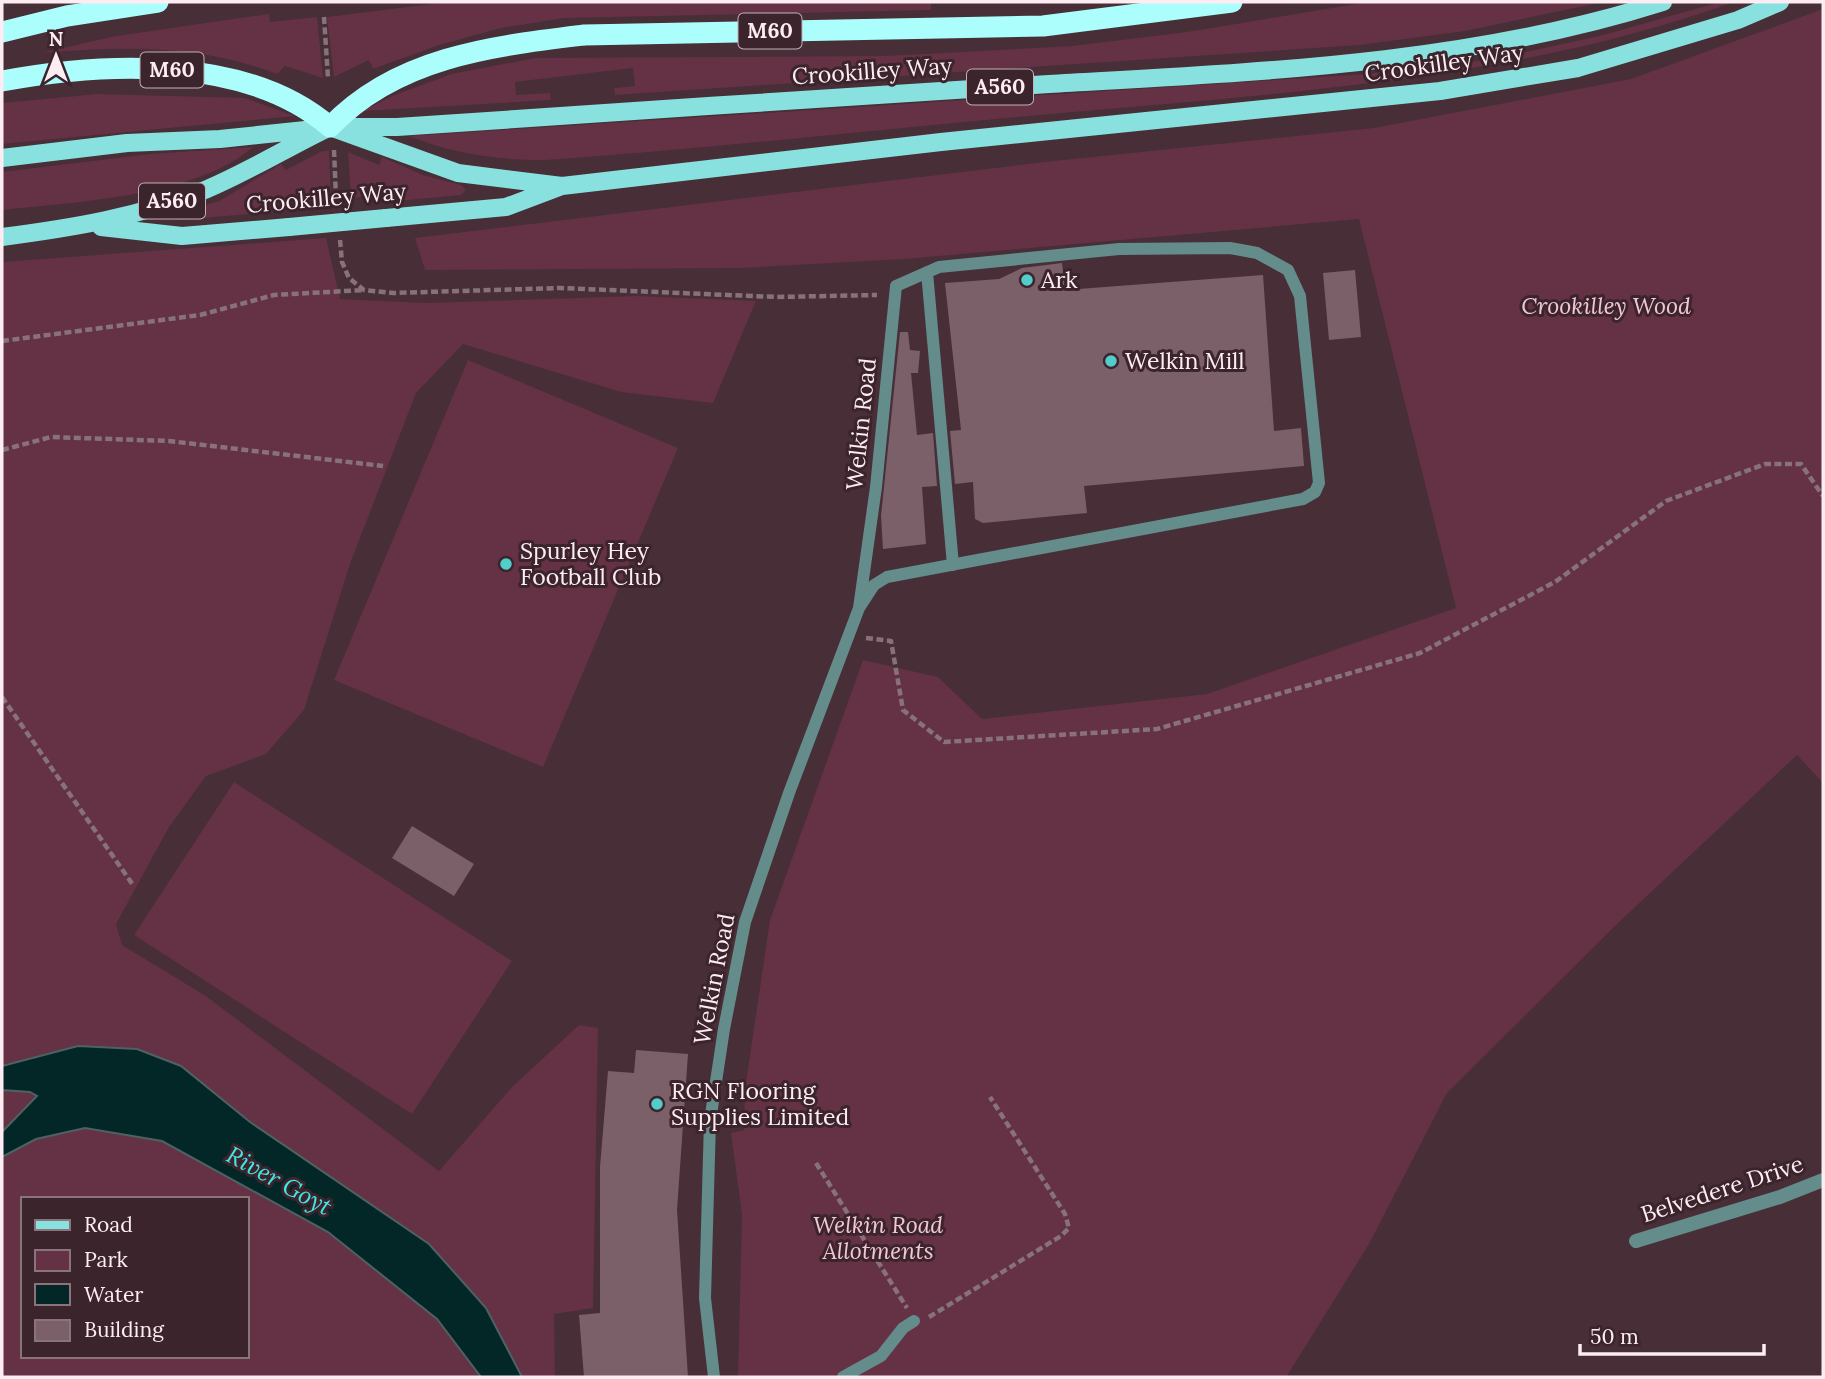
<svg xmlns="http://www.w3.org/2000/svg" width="1825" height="1379" viewBox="0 0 1825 1379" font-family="Lora,serif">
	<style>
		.green { fill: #643145; fill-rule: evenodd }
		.water { fill: #022726; stroke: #4d6263; stroke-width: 2 }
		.building { fill: #7c6069 }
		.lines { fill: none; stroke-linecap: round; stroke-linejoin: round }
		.path { stroke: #88727a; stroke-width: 4.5; stroke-dasharray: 7 3.5; stroke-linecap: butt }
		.service { stroke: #638c8a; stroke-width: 12 }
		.minor { stroke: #638c8a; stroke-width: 14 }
		.primary { stroke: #88e1de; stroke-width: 18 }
		.motorway { stroke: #abfefb; stroke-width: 21 }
		.primary-bridge { stroke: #88e1de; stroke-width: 18 }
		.poi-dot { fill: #53cdca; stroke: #3c242d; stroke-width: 2.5 }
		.labels { text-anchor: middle; stroke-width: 6; stroke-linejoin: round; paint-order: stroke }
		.shield { fill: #3c242d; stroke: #c3b1b7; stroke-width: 2 }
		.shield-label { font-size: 21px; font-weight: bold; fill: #fdedf2 }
		.street-label { font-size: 23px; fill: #fdedf2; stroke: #3c242d }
		.poi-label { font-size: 23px; fill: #fdedf2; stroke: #3c242d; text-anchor: start }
		.park-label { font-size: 23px; font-style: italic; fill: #f2c7d5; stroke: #3c242d }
		.water-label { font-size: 24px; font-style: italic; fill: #41e7e3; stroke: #3c242d }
	</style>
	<rect width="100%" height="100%" fill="#472e37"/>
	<!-- green -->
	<path class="green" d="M 448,2 L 931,3 L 931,10 L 564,18 L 501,28 L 439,45 L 373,69 L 369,60 L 334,77 L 327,17 Z
		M 1368,2 L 1603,2 L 1465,31 L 1360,45 L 615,95 L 614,88 L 635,86 L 633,68 L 515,82 L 516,95 L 550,93 L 551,100 L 363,111 L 392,96 L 451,74 L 535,58 L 886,56 L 1072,46 L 1187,32 Z
		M 1720,2 L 1734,2 C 1520,79 1287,93 1062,113 C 890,128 718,148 545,160 C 496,160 454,154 409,136 L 1367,74 L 1494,59 L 1603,35 Z
		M 1823,9 L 1823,783 L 1797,755 L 1615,926 L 1447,1093 L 1369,1244 L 1287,1376 L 738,1377 L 742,1215 L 731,1133 L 744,1130 L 745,1089 L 770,920 L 863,660 L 938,677 L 982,719 L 1207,694 L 1456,608 L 1359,219 L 905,259 L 741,268 L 425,270 L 415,238 L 1044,162 L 1374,128 L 1631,79 Z
		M 269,14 L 270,22 L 317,17 L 323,78 L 285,66 L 277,74 C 199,44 123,46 41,53 L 116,36 Z
		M 98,94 L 245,98 L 295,116 L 2,144 L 2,103 Z
		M 253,147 C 196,197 74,202 2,210 L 2,172 L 150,154 Z
		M 322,151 L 329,151 L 331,200 L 288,203 L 288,211 L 177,220 L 176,214 L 219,201 L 281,164 L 286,170 Z
		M 348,152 L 379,165 L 382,157 L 423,175 L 461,185 L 466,190 L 461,195 L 386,202 L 386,194 L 351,198 Z
		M 326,238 L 340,299 L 427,303 L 637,296 L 756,301 L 713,403 L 621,392 L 463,344 L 416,393 L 350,564 L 304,710 L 266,754 L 206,776 L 169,827 L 116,924 L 122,945 L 206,996 L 439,1171 L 512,1087 L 579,1025 L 598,1028 L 593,1308 L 554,1314 L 555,1377 L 522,1377 L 486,1308 L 429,1244 L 250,1122 L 181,1066 L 8,1063 L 2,1066 L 2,262 Z
		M 468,360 L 678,448 L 543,767 L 334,680 Z
		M 234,782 L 512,961 L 412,1114 L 134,935 Z
		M 2,1090 L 31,1092 L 38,1096 L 2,1132 Z
		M 85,1128 L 162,1141 L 328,1232 L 437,1319 L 481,1377 L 2,1377 L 2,1157 L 36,1139 ZM 23,1199 L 247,1199 L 247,1356 L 23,1356 Z"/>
	<!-- water -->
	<path class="water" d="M 78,1046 L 137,1049 L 181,1066 L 250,1122 L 429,1244 L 486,1308 L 522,1377 L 481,1377 L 437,1319 L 328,1232 L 162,1141 L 85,1128 L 36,1139 L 2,1157 L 2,1132 L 37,1096 L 30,1092 L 2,1090 L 2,1066 Z"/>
	<!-- building -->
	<path class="building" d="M 1062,263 L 1065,290 L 1263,275 L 1274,431 L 1301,428 L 1304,466 L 1084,486 L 1087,513 L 983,523 L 975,519 L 973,482 L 955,484 L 950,431 L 961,430 L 945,283 L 999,279 L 1022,268 Z
		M 1355,270 L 1361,337 L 1329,340 L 1323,273 Z
		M 900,332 L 908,332 L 910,350 L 920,351 L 918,373 L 911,373 L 917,435 L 933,433 L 937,486 L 922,487 L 926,544 L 883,549 L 881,516 Z
		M 412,826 L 474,864 L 454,896 L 392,858 Z
		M 636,1050 L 688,1054 L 677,1210 L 688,1377 L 584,1377 L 579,1315 L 600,1313 L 600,1167 L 608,1071 L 634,1073 Z"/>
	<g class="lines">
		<!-- path -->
		<path class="path" d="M 324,17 L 328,78
			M 334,150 L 336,198
			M 340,240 L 342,262 L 349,278 L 364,290 L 393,293 L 560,288 L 777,297 L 877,295
			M 2,341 L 200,315 L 274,295 L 364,290
			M 2,450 L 51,437 L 169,441 L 383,466
			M 866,638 L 891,641 L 903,710 L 944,742 L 1157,729 L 1420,653 L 1555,582 L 1666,501 L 1765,464 L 1801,464 L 1823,496
			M 2,697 L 133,885
			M 816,1163 L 907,1308
			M 929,1317 L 1061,1236 L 1069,1228 L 1065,1214 L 990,1097"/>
		<!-- service -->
		<path class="service" d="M 927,272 L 953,565
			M 714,1377 L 705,1298 L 710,1121 L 724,1029 L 745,922 L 789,793 L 859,608 L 876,487 L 896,286 L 939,267 L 1119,249 L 1230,248 L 1257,253 L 1288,270 L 1300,296 L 1319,483 L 1315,492 L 1303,499 L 887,577 L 874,585 L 859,608
			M 843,1377 L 881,1356 L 903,1328 L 914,1321"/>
		<!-- minor -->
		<path class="minor" d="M 1636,1241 L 1780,1197 L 1823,1180"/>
		<!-- primary -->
		<path class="primary" d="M 347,127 L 397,127 C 614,112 832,98 1049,84 C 1254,72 1465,65 1663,2
			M 2,158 L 127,143 L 220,139 L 315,129
			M 386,218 L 506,207 L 559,187
			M 101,227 L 182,236 L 289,227
			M 2,237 C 71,228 140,217 205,190 C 248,172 288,147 330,127 L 458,173 L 562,186 L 941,142 L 1440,91 L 1578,68 L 1738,20 L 1780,2"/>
		<!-- motorway -->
		<path class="motorway" d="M 2,32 L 67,16 L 158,2
			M 2,81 C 104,62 247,55 330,127 C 396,57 493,46 584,35 L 1043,26 L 1232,2"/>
		<!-- primary-bridge -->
		<path class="primary-bridge" d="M 289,227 L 386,218"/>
	</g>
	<!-- markers -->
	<g class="poi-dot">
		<circle cx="1027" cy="280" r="7"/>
		<circle cx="1111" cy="361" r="7"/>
		<circle cx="506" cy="564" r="7"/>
		<circle cx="657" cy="1104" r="7"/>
	</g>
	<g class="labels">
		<!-- shield labels -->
		<g class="shield">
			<rect x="738.5" y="13.5" width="63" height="35" rx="5"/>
			<rect x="140.5" y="52.5" width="63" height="35" rx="5"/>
			<rect x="967" y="69.5" width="66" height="35" rx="5"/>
			<rect x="139" y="183.5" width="66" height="35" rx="5"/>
		</g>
		<g class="shield-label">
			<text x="770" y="38">M60</text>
			<text x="172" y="77">M60</text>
			<text x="1000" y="94">A560</text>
			<text x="172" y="208">A560</text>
		</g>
		<!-- street labels -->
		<g class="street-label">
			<text transform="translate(1444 63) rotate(-8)" y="8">Crookilley Way</text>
			<text transform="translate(872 71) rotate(-4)" y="8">Crookilley Way</text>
			<text transform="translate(326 198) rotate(-5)" y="8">Crookilley Way</text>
			<text transform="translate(861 424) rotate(-84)" y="8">Welkin Road</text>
			<text transform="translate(714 979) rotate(-79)" y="8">Welkin Road</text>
			<text transform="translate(1722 1189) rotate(-18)" y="8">Belvedere Drive</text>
		</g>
		<!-- poi labels -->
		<g class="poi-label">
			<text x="1041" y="288">Ark</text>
			<text x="1125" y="369">Welkin Mill</text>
			<text x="520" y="559">Spurley Hey<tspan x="520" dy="26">Football Club</tspan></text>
			<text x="671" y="1099">RGN Flooring<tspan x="671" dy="26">Supplies Limited</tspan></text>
		</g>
		<!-- park labels -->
		<g class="park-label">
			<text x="1606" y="314">Crookilley Wood</text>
			<text x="878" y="1233">Welkin Road<tspan x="878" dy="26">Allotments</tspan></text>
		</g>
		<!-- water labels -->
		<g class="water-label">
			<text transform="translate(279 1181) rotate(29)" y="8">River Goyt</text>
		</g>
	</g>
	<!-- border -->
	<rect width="1825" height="1379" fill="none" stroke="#fdedf2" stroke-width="7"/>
	<!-- legend -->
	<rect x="21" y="1197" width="228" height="161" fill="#3c242d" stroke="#89747c" stroke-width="2"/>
	<rect x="35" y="1220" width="35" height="10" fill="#88e1de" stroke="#89747c" stroke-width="2"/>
	<text x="84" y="1232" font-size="21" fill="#fdedf2">Road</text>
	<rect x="35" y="1250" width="35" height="21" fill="#643145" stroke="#89747c" stroke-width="2"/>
	<text x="84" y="1267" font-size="21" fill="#fdedf2">Park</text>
	<rect x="35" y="1284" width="35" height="21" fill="#022726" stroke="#89747c" stroke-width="2"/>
	<text x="84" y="1302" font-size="21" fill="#fdedf2">Water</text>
	<rect x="35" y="1320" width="35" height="21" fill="#7c6069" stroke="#89747c" stroke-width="2"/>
	<text x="84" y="1337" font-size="21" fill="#fdedf2">Building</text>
	<!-- north arrow -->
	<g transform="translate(56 56)" stroke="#3c242d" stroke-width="5" paint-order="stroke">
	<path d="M0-5L12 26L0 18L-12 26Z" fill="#fdedf2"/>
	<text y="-10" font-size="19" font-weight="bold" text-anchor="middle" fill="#fdedf2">N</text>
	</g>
	<!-- scale -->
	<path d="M1580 1344v10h184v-10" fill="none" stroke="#fdedf2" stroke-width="3.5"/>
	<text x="1590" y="1344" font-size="21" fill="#fdedf2" stroke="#3c242d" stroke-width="5" paint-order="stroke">50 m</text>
</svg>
